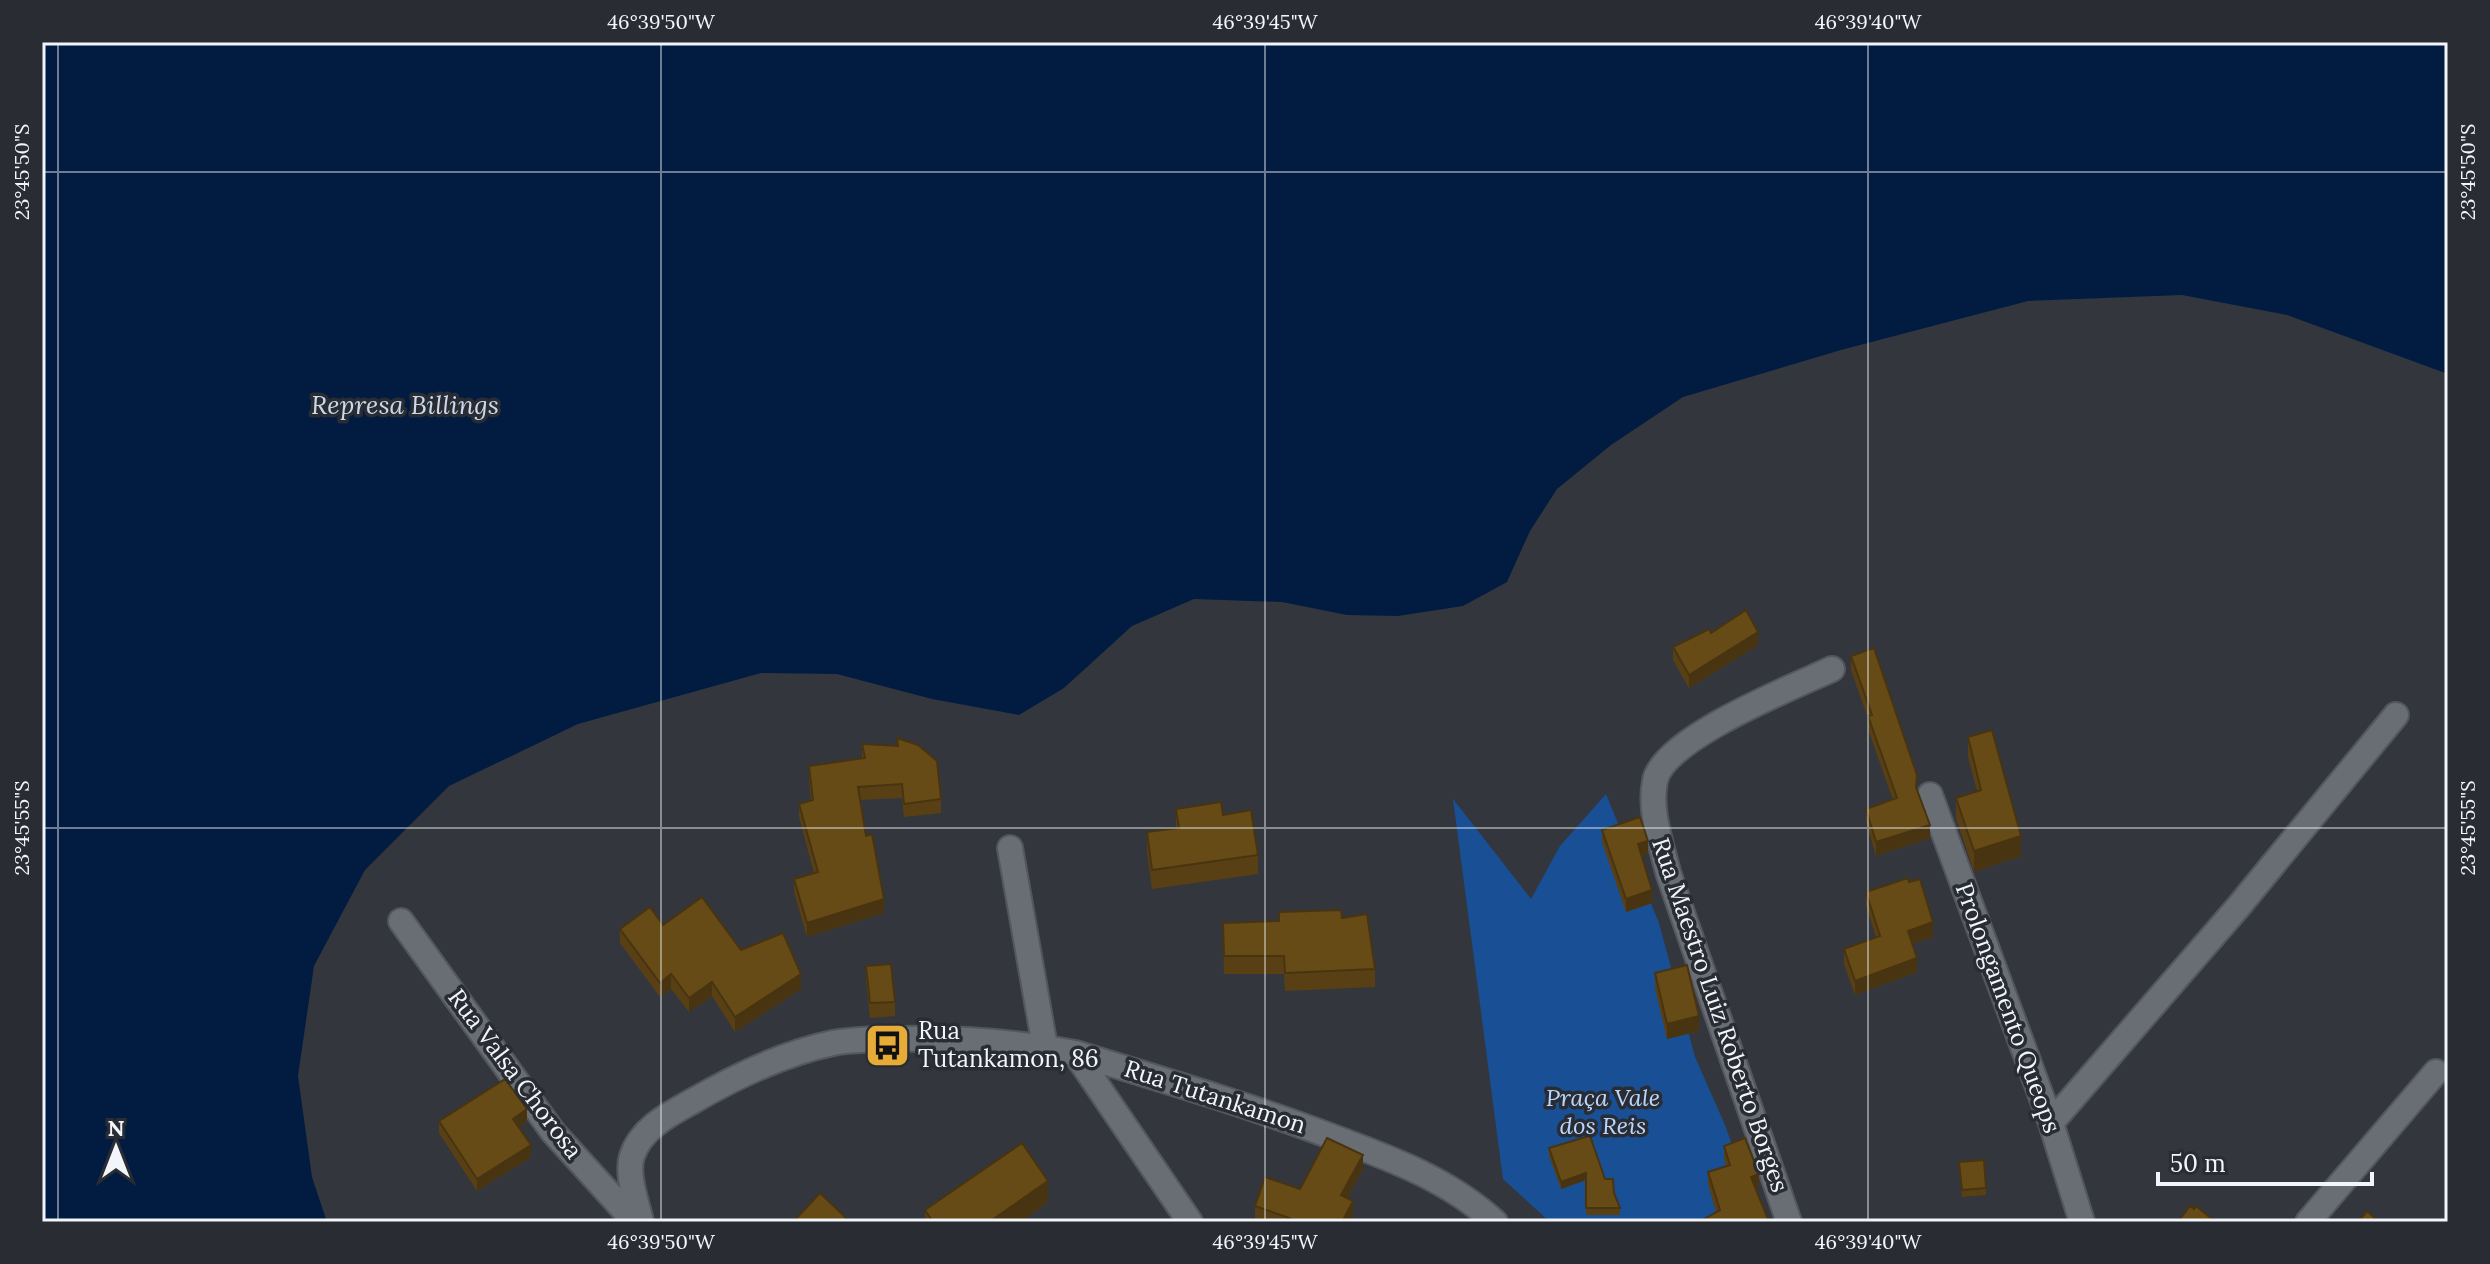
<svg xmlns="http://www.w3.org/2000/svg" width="2490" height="1264" viewBox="0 0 2490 1264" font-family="Lora,serif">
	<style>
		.green { fill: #194f95 }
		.water { fill: #021c41 }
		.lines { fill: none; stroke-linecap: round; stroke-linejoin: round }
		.street-casing { stroke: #53575b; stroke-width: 28 }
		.street { stroke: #696d74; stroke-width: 24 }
		.wall { fill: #594014 }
		.shaded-wall { fill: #483410 }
		.building { fill: #674b17; stroke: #483410; stroke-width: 2 }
		.ticks { fill: none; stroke: #f2f5f9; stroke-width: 2; stroke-opacity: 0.45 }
		.labels { text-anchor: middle; stroke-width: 7; stroke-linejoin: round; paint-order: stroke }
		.street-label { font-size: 24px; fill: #f2f5f9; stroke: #292d33 }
		.poi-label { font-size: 24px; fill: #f2f5f9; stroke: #292d33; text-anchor: start }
		.park-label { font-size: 24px; font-style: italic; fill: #bad6fe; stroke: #292d33 }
		.water-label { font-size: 26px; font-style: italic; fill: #cbd9ed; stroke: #292d33 }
		.neatline { fill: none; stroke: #f2f5f9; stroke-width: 3 }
		.ticks-label { font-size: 20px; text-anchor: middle; fill: #f2f5f9 }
	</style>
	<rect width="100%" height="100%" fill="#33373d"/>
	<!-- green -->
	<path class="green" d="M 1606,794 L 1659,923 L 1695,1057 L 1725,1125 L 1759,1222 L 1550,1222 L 1503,1179 L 1453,799 L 1531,899 L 1560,846 Z"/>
	<!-- water -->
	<path class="water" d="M 42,42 L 2448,42 L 2448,374 L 2287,315 L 2182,295 L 2028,301 L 1841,350 L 1683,397 L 1611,445 L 1557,489 L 1530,531 L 1507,582 L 1463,606 L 1398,616 L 1347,615 L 1282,602 L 1194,599 L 1132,626 L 1064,688 L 1019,715 L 932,699 L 837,674 L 761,673 L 578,724 L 449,786 L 365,870 L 314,966 L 298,1076 L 312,1177 L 327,1222 L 42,1222 Z"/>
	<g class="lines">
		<defs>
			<path id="street" d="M 1930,795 L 2051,1123 L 2082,1222
				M 1010,848 L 1045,1047
				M 401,921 L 553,1132 L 635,1222
				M 1075,1053 L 1190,1222
				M 2051,1123 L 2239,906 L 2396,715
				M 641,1222 C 637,1203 626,1175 632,1156 C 641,1128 670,1114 693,1101 C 736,1076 785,1053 833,1043 C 854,1039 878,1039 900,1039 C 959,1038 1017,1042 1075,1053 C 1163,1080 1252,1106 1338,1139 C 1395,1160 1450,1181 1495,1222
				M 1789,1222 L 1668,872 C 1661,843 1649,811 1655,781 C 1662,739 1793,687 1832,669
				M 2308,1222 L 2436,1072"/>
		</defs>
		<!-- street casing -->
		<use href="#street" class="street-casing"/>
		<!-- street -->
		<use href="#street" class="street"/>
	</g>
	<!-- wall -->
	<path class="wall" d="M 1711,633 L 1758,645 L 1689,688 L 1673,660 L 1673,647 Z
		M 1851,656 L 1917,790 L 1930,838 L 1876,856 L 1866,822 L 1866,809 L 1893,800 L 1868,729 L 1868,718 L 1851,670 Z
		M 1968,737 L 2021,856 L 1974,872 L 1956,818 L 1956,798 L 1977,791 L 1968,757 Z
		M 897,738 L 941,799 L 941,813 L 904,817 L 902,798 L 860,800 L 866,836 L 884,913 L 807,937 L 794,892 L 794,879 L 814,873 L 799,817 L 799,804 L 811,800 L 809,780 L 809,766 L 862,758 L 862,744 L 897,746 Z
		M 1176,809 L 1223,815 L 1258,855 L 1258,874 L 1152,889 L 1147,852 L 1147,832 L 1176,828 Z
		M 1602,830 L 1648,853 L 1641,856 L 1652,903 L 1626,912 L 1602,842 Z
		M 1866,892 L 1933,937 L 1912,944 L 1917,972 L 1855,995 L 1844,964 L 1844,949 L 1876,937 L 1866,906 Z
		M 1342,918 L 1375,969 L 1375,987 L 1285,991 L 1284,974 L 1224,974 L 1223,923 Z
		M 663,925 L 741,950 L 801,989 L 735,1032 L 712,996 L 689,1012 L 671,989 L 660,997 L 620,943 L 620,929 Z
		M 866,966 L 895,1002 L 895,1016 L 870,1018 L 866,981 Z
		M 1655,973 L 1699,1031 L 1667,1039 L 1655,988 Z
		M 439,1121 L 527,1121 L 519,1127 L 531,1157 L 477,1191 L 439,1133 Z
		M 1724,1146 L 1759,1186 L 1755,1187 L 1716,1212 L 1708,1184 L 1708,1172 L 1726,1166 L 1724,1158 Z
		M 1549,1148 L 1605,1179 L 1614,1193 L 1620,1208 L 1620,1215 L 1586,1215 L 1586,1180 L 1561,1189 L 1549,1156 Z
		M 1959,1162 L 1986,1188 L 1986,1195 L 1962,1197 Z
		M 1363,1169 L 1347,1198 L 1353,1215 L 1349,1222 L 1261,1222 L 1255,1220 L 1255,1206 L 1300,1189 Z
		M 1048,1202 L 1020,1222 L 925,1222 L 925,1210 Z"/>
	<!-- shaded-wall -->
	<path class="shaded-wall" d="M 1758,632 L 1758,645 L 1689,688 L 1689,675 Z
		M 1930,825 L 1930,838 L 1876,856 L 1876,842 Z
		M 2021,836 L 2021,856 L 1974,872 L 1974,851 Z
		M 1648,841 L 1648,853 L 1638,857 L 1638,844 Z
		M 1652,890 L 1652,903 L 1626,912 L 1626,899 Z
		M 884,899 L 884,913 L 807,937 L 807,923 Z
		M 1933,922 L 1933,937 L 1908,945 L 1908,931 Z
		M 1917,958 L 1917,972 L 1855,995 L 1855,981 Z
		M 671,974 L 671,989 L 660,997 L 660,983 Z
		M 801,974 L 801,989 L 735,1032 L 735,1017 Z
		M 712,982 L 712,996 L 689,1012 L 689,998 Z
		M 1699,1016 L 1699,1031 L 1667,1039 L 1667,1024 Z
		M 527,1109 L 527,1121 L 513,1131 L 513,1119 Z
		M 531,1145 L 531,1157 L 477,1191 L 477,1179 Z
		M 1363,1155 L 1363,1169 L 1341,1208 L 1341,1195 Z
		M 1586,1173 L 1586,1180 L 1561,1189 L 1561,1182 Z
		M 1759,1174 L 1759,1186 L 1751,1189 L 1751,1177 Z
		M 1048,1181 L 1048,1202 L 1020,1222 L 989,1222 Z
		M 1353,1201 L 1353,1215 L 1349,1222 L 1342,1222 Z"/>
	<!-- building -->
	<path class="building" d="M 1746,610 L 1758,632 L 1689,675 L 1673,647 L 1709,629 L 1711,633 Z
		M 1874,648 L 1917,775 L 1916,787 L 1930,825 L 1876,842 L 1866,809 L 1897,798 L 1868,716 L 1872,715 L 1851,656 Z
		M 1992,730 L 2021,836 L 1974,851 L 1956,798 L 1981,790 L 1968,737 Z
		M 897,738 L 918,745 L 937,761 L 941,799 L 904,804 L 902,784 L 858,787 L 866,836 L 872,834 L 884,899 L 807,923 L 794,879 L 818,872 L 799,804 L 813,800 L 809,766 L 865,758 L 862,744 L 898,746 Z
		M 1221,802 L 1223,815 L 1251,810 L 1258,855 L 1152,870 L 1147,832 L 1179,828 L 1176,809 Z
		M 1640,817 L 1648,841 L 1638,844 L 1652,890 L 1626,899 L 1602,830 Z
		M 1908,878 L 1909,882 L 1920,879 L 1933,922 L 1908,931 L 1917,958 L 1855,981 L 1844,949 L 1880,936 L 1866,892 Z
		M 702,897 L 741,950 L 783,933 L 801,974 L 735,1017 L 712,982 L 689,998 L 671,974 L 660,983 L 620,929 L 650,907 L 663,925 Z
		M 1341,910 L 1342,918 L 1367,914 L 1375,969 L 1285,973 L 1284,956 L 1224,956 L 1223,923 L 1279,921 L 1279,912 Z
		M 891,964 L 895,1002 L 870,1003 L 866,966 Z
		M 1687,965 L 1699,1016 L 1667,1024 L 1655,973 Z
		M 505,1079 L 527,1109 L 513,1119 L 531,1145 L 477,1179 L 439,1121 Z
		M 1586,1133 L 1589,1133 L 1605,1179 L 1613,1179 L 1614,1193 L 1620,1208 L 1586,1208 L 1586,1173 L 1561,1182 L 1549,1148 L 1586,1137 Z
		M 1327,1138 L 1363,1155 L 1341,1195 L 1353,1201 L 1342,1222 L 1296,1222 L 1289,1218 L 1255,1206 L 1265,1177 L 1300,1189 Z
		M 1745,1138 L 1759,1174 L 1751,1177 L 1769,1222 L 1699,1222 L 1720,1210 L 1708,1172 L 1730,1165 L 1724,1146 Z
		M 1022,1143 L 1048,1181 L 989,1222 L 933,1222 L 925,1210 Z
		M 1984,1160 L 1986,1188 L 1962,1190 L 1959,1162 Z
		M 820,1193 L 843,1215 L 848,1222 L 793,1222 Z
		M 2190,1206 L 2194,1209 L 2196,1206 L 2213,1220 L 2212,1222 L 2178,1222 Z
		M 2367,1211 L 2379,1222 L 2358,1222 Z"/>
	<!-- ticks -->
	<path class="ticks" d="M 58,42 L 58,1222M 661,42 L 661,1222M 1265,42 L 1265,1222M 1868,42 L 1868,1222M 42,172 L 2448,172M 42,828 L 2448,828"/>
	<!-- icons -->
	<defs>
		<symbol id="bus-square" viewBox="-11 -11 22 22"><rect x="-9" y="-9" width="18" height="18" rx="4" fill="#e7ac37" stroke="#292d33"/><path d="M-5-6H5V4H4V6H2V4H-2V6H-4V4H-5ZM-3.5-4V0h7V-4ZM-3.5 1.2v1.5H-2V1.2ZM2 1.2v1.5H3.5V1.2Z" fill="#111"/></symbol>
	</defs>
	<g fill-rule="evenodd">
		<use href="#bus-square" x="862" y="1020" width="51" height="51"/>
	</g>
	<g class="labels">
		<!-- street labels -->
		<g class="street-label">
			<text transform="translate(2008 1008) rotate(70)" y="8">Prolongamento Queops</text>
			<text transform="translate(1720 1015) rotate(71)" y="8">Rua Maestro Luiz Roberto Borges</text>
			<text transform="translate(515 1074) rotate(53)" y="8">Rua Valsa Chorosa</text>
			<text transform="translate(1215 1097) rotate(18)" y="8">Rua Tutankamon</text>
		</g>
		<!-- poi labels -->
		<g class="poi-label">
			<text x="918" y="1039">Rua<tspan x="918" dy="28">Tutankamon, 86</tspan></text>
		</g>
		<!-- park labels -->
		<g class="park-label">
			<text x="1603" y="1106">Praça Vale<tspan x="1603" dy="28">dos Reis</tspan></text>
		</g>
		<!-- water labels -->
		<g class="water-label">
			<text x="405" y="414">Represa Billings</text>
		</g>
	</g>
	<!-- border -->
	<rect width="2490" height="1264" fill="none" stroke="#292d33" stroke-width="88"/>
	<!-- north arrow -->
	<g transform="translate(116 1148)" stroke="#292d33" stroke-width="6" paint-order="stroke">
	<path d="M0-6L14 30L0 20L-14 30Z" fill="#f2f5f9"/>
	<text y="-12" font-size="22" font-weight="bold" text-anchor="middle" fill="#f2f5f9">N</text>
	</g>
	<!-- scale -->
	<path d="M2158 1172v12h214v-12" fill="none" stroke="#f2f5f9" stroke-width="4"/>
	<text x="2170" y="1172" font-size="24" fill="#f2f5f9" stroke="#292d33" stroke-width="6" paint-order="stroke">50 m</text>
	<rect x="44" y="44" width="2402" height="1176" class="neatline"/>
	<g class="ticks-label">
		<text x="661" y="29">46°39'50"W</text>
		<text x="1265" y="29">46°39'45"W</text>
		<text x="1868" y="29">46°39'40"W</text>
		<text transform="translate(22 172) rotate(-90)" y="7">23°45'50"S</text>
		<text transform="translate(2468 172) rotate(-90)" y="7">23°45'50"S</text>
		<text transform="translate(22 828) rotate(-90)" y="7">23°45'55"S</text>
		<text transform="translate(2468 828) rotate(-90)" y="7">23°45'55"S</text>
		<text x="661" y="1249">46°39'50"W</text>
		<text x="1265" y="1249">46°39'45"W</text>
		<text x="1868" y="1249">46°39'40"W</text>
	</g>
</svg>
